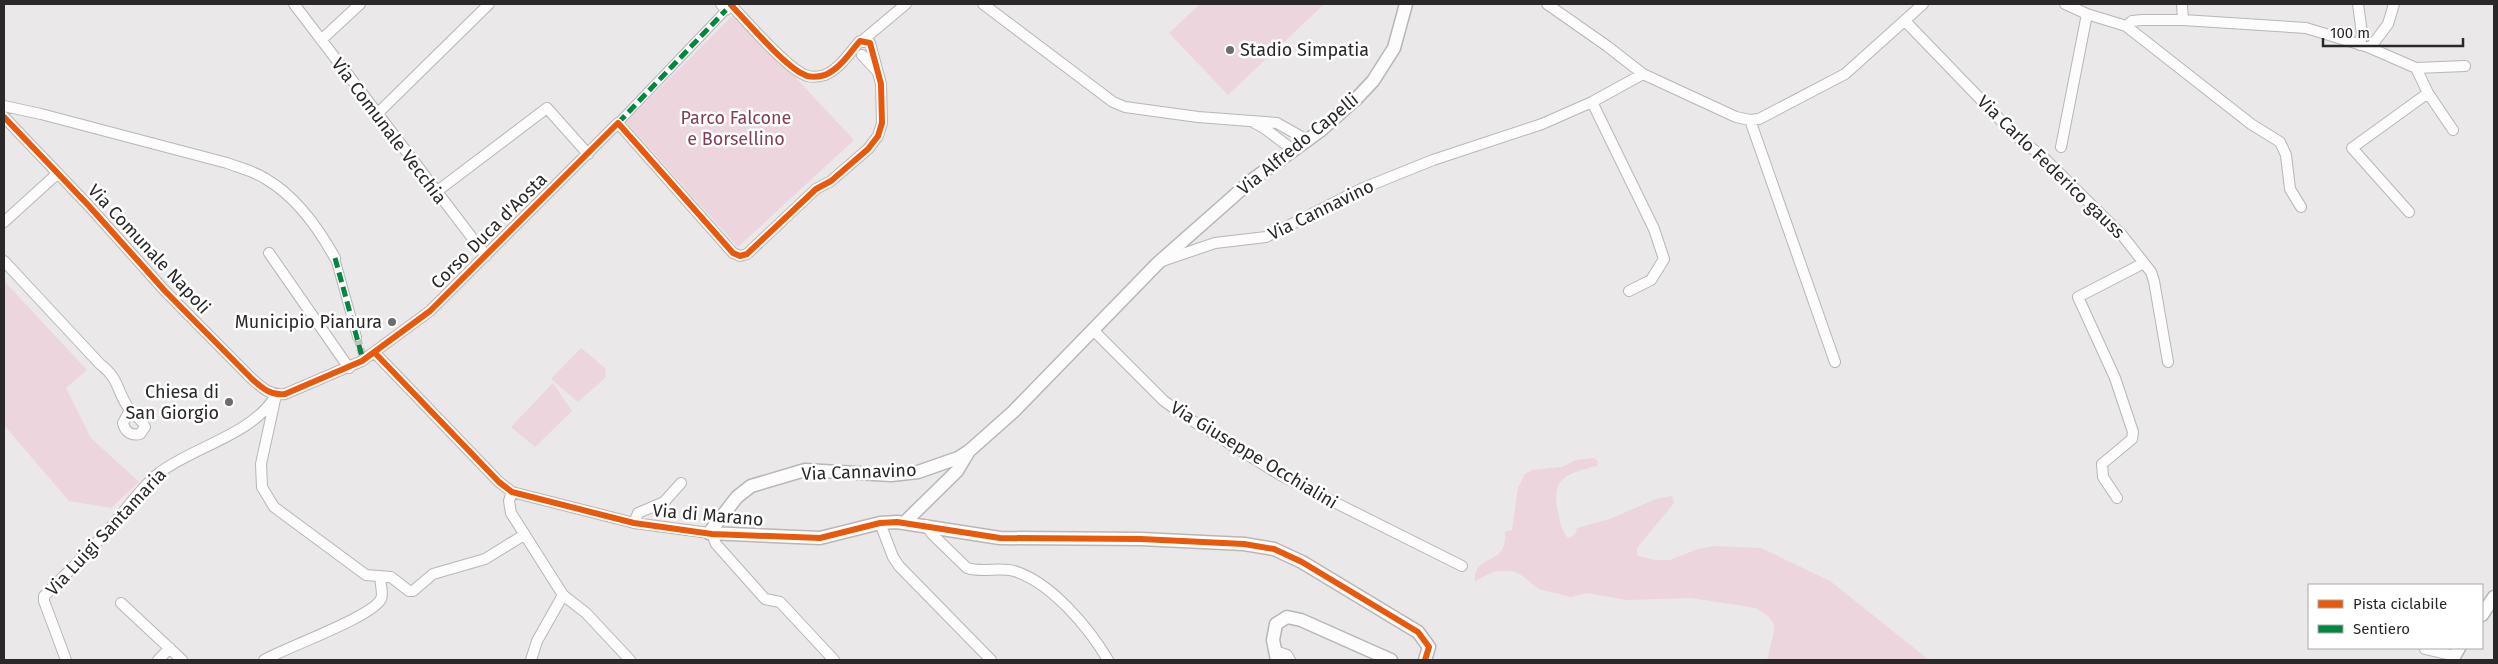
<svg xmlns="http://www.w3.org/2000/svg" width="2498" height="664" font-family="'Fira Sans',sans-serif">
<rect width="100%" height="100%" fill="#eae8e9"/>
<!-- green -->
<path fill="#ecd5dc" d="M1200,4H1324L1228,95L1169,33Z
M735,13L854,140L738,247L626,122Z
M4,281L87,370L66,388L91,438L139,482L111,508L69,501L4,425Z
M581,348L605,368L606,377L578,402L551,379Z
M553,383L572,411L535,447L511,427Z
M1594,458L1598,461L1597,466C1569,473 1550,477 1558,512C1560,521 1561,530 1568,538L1575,535L1577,528L1610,519L1656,499L1672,496L1674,503L1637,548V556L1655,560H1670L1698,549L1714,546L1761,548L1830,581L1929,660H1767L1774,632V624L1769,617L1756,608L1691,598L1626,600L1587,593L1571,597L1539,589L1520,574L1512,571H1495L1475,581C1473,552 1508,568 1505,532L1512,530L1518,488L1525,474L1532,470L1562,467L1576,460Z"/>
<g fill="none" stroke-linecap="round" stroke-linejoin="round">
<!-- pedestrian-tunnel -->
<path stroke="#c4c2c2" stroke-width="8" stroke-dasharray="8 4" stroke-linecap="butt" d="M357,337L362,355"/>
<!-- pedestrian casing -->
<g stroke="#b8b6b8" stroke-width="10">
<path id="pedestrian" d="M618,123L726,10
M335,258L357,337"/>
</g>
<!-- minor casing -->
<g stroke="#b8b6b8" stroke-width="12">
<path id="minor" d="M294,4L486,256
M721,4L726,10L733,4
M983,4L1113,102L1125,107L1198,117L1277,123L1307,140
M1547,4L1607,46L1643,74L1736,117L1750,120L1759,119L1845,74L1923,4
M2065,4L2087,14L2126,26L2251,124L2280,142L2286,155L2290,189L2301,207
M2182,4L2183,20
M2358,4L2362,34L2360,45
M1905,21L2016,136L2043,157L2122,235L2151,272L2154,281L2168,362
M2126,26L2132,21L2142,20H2183L2306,28L2368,47L2416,68L2465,66
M321,40L360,4
M863,40L906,4
M2370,48L2388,24L2394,4
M862,55L877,71
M2416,68L2428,93L2453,130
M1592,102L1654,229L1664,259L1651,280L1629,291
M4,106L41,114L227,163C240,168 254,171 266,179C295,196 319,229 335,258
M377,114L489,4
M4,117L89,206L165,291L252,379C262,388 271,396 285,394L362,361L430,311L618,123L733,253L740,256L747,254L816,189L831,181L868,149L878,136L882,123L881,84L870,43L860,41C850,52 841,68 825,75C818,77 809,78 803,74C785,66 747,22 731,5
M1750,120L1835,362
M1253,122L1264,128L1293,150
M2061,147L2087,14
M436,192L547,108L588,154
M2409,212L2352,148L2428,93
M4,222L58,173
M269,253L349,368
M4,261L100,364C121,380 116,392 130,410C135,416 142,419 145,427L140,434C131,436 125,432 123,423L130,410
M1162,261L1215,243L1266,237L1361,189L1433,160L1542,124L1592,102L1643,74
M1093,330L1164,401L1188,418L1282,476L1462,566
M375,353L499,482L512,492L634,523L709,533
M276,395L261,464L262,487L274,507L366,575L391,577L409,591H413L433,574L485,559L524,535
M512,492L509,501L511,513L563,595L586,613L630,660
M2117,498L2103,477L2102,464L2132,439L2133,432L2115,378L2078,297L2144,263
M634,523L638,513L664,502L681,483
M880,523L893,557L899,566L991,660
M926,525L932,534L967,568C982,573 999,567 1014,571C1051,582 1089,628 1108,660
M712,534L716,544L765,599L780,602L834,660
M121,603L182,660
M2425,649L2455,656
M1275,651L1287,655L1290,660
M66,660L44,601V596C66,574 88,553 108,530C125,512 139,489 159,473C192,448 249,435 273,400
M158,660L170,648
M264,660C287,647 372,617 381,599C384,592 379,583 381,576
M531,660L537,641L563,595"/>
</g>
<!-- tertiary casing -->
<g stroke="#b8b6b8" stroke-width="15">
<path id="tertiary" d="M904,523L957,471L969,451
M709,533L737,497L751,486L805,470L891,475L918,472L958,458L969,451L1013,412L1158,263L1252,180L1320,131L1356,99L1373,81L1394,48L1406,4
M709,533L820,538L880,523L897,522L1000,538L1141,539L1244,544L1274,549L1302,562L1418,632L1429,647L1425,660
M2482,615L2494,597
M1277,660L1273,640L1276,624L1287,617L1301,620L1391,660
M2452,660L2459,648"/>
</g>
<!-- pedestrian -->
<use href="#pedestrian" stroke="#fcfcfc" stroke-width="8"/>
<!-- minor -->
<use href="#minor" stroke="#fcfcfc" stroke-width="10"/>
<!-- tertiary -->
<use href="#tertiary" stroke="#fcfcfc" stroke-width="12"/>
<!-- quiet -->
<path stroke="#00873e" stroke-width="5" stroke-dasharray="10 5" stroke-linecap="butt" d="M618,123L726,10
M335,258L363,360"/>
<!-- cycleway casing -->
<g stroke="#fff" stroke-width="9">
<path id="cycleway" d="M4,117L89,206L165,291L252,379C262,388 271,396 285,394L362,361L430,311L618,123L733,253L740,256L747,254L816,189L831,181L868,149L878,136L882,123L881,84L870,43L860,41C850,52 841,68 825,75C818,77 809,78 803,74C785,66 747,22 731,5L733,4
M375,353L499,482L512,492L634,523L712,534L820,538L880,523L897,522L1000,538L1141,539L1244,544L1274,549L1302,562L1418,632L1429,647L1425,660"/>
</g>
<!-- cycleway -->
<use href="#cycleway" stroke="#e8590c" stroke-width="6"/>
</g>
<!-- markers -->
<g fill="#6d6b6c" stroke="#fff" stroke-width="2">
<circle cx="1230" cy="50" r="5"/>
<circle cx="392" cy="322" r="5"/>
<circle cx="229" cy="402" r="5"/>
</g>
<g text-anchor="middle" stroke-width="5" stroke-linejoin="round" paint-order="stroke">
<!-- poi labels -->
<g font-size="18" fill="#2a2828" stroke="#fff" text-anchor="end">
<text x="1240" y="56" text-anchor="start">Stadio Simpatia</text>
<text x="382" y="328">Municipio Pianura</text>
<text x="219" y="398">Chiesa di<tspan x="219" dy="21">San Giorgio</tspan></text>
</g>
<!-- park labels -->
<g font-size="18" fill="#823e56" stroke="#fff">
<text x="736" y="124">Parco Falcone<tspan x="736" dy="21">e Borsellino</tspan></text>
</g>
<!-- street labels -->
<g font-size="18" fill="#2a2828" stroke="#fff">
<text transform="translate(389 131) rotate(53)" y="6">Via Comunale Vecchia</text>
<text transform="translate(1298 144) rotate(-39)" y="6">Via Alfredo Capelli</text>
<text transform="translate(2051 167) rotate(44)" y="6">Via Carlo Federico gauss</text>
<text transform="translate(1321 210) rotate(-26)" y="6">Via Cannavino</text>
<text transform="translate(489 231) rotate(-45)" y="6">Corso Duca d'Aosta</text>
<text transform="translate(149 249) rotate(47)" y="6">Via Comunale Napoli</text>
<text transform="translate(1254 455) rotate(31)" y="6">Via Giuseppe Occhialini</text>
<text transform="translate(859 472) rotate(-2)" y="6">Via Cannavino</text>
<text transform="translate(708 515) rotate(5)" y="6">Via di Marano</text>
<text transform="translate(106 532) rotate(-47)" y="6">Via Luigi Santamaria</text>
</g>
</g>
<!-- border -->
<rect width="2498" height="664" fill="none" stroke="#2a2828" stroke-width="10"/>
<!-- legend -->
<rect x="2308" y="584" width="175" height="65" fill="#ffffff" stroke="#aaa9a9"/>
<rect x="2318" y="600" width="25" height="8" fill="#e8590c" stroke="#aaa9a9"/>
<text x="2353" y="609" font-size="15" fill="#2a2828">Pista ciclabile</text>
<rect x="2318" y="625" width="25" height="8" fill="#00873e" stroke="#aaa9a9"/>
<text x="2353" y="634" font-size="15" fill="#2a2828">Sentiero</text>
<!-- scale -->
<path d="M2323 38v8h140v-8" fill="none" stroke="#2a2828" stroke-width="2.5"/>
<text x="2330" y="38" font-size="15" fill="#2a2828" stroke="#ffffff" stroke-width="4" paint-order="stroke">100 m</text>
</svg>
